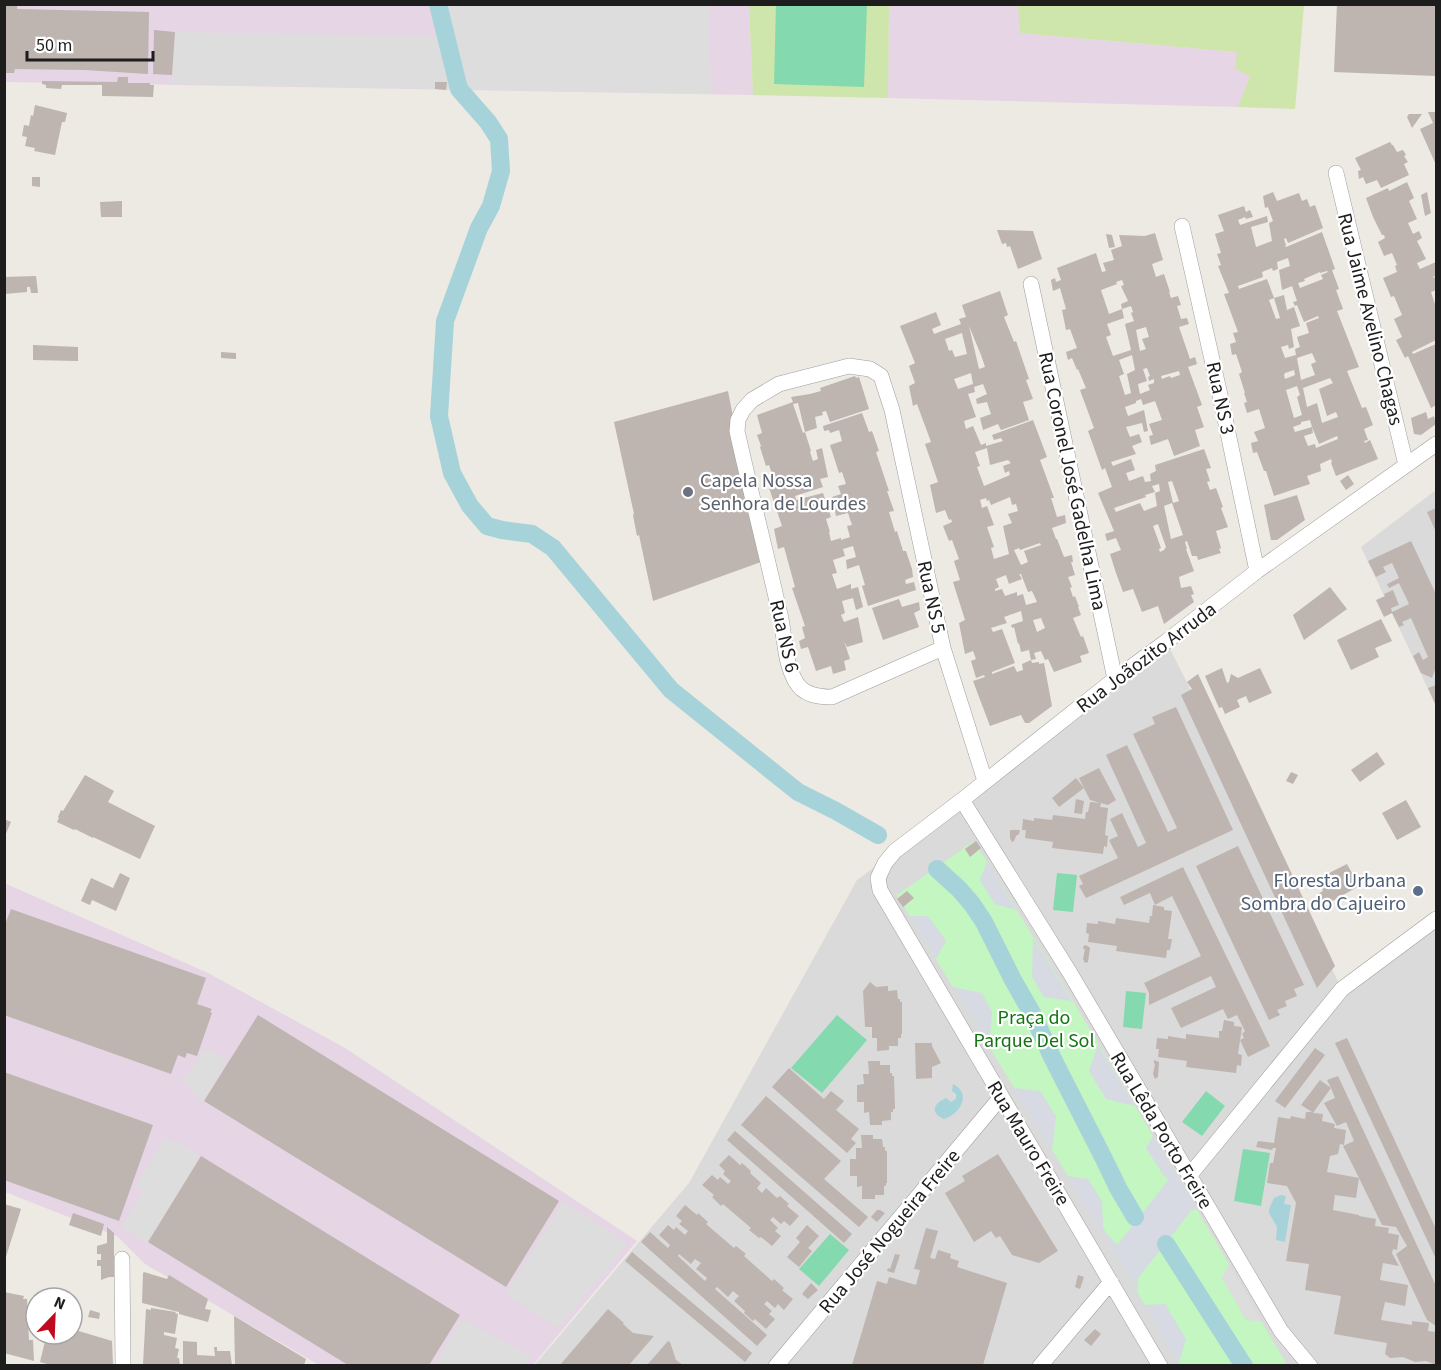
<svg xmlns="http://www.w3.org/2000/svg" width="1441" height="1370" font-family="'Source Sans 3',sans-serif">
<rect width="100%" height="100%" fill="#ede9e3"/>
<!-- residential -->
<path fill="#dbdada" d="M1436,490V706L1361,547Z
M1170,649L1342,989L1436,926V1365L534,1366L689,1183L857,880Z"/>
<!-- industrial -->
<path fill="#e6d5e5" d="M749,4L753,95L5,82V5Z
M889,5H1018L1020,33L1237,52L1250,76L1238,107L888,98Z
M4,883L208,973L345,1048L637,1241L533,1365H319L145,1264L117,1236L5,1192Z"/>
<!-- grass -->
<path fill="#cee5ab" d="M749,5H889L888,98L753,95Z
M1018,5H1304L1295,109L1238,107L1250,76L1235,69L1237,52L1020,33Z"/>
<!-- park -->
<path fill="#c3f6c1" d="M974,841L1076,1006L1229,1264L1222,1278L1246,1320L1261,1321L1287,1365H1180L1114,1252L897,895Z"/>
<!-- pitch -->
<path fill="#85d9af" d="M776,5H867L864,87L774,84Z
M1057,873L1077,875L1073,912L1053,910Z
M1126,991L1146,993L1142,1029L1123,1027Z
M837,1015L867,1040L822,1093L791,1068Z
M1206,1091L1225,1106L1202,1136L1182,1122Z
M1243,1149L1270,1153L1261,1206L1234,1201Z
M830,1234L849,1250L819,1286L799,1269Z"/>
<!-- parking -->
<path fill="#ddd" d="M438,5H709L711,94L172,84L175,32L445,36Z
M204,1049L227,1059L203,1104L182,1079L188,1075Z
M165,1137L173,1143L175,1140L200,1156L147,1244L121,1227L143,1191L136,1187Z
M563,1201L628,1244L558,1328L506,1294Z
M1229,1264L1261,1321L1247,1320L1222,1278Z
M462,1319L531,1356L523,1365H434Z"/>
<!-- plaza -->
<path fill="#d7d9e3" d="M987,862L1016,910L995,904L980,880Z
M910,916H928L946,941L936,959Z
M1033,938L1072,1001L1044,997L1032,977Z
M953,987L982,993L992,1012L989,1046Z
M1098,1045L1135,1106L1106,1099L1089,1071Z
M1014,1088L1040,1091L1056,1116L1052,1150Z
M1153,1136L1197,1209L1191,1211L1138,1278V1292L1067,1176L1088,1179L1102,1201L1103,1227L1106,1233L1115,1243H1119L1169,1179L1164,1176L1146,1148Z
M1165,1304L1186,1339L1179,1363L1144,1305Z"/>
<!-- water -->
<path fill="#a5d3d9" d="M953,1084C973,1094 959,1115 944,1119C929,1113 934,1103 946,1098L951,1102L956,1099V1094L952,1091Z
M1281,1195L1286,1196L1284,1204L1291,1205L1285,1242L1276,1240L1277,1227L1269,1213V1209L1274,1198Z"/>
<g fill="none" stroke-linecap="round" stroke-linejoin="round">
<!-- canal -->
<path stroke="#a5d3d9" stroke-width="18" d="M438,4L459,89L488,122L499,139L501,171L491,206L479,228L445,321L439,416L452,473L470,506L487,526L502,530L532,534L553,548L671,690L798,792L836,811L878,835
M937,869L959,889L972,904L984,922L1013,980L1033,1015L1053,1059L1104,1159L1118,1188L1135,1217
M1166,1244L1244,1366"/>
</g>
<!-- building -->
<path fill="#beb4b0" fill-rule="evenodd" d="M1337,4H1436V76L1334,72Z
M4,6H17V9L149,12L148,74L85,70L15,69L14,73H4Z
M154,30L175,32L172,75L153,74Z
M118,77H128V83H150V85H154L153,97L102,96V85H62L61,89L46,88V85L42,84V81L117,82Z
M435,82H447L446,90L435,89Z
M35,105L67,113L65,122H62L55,155L34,151L35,148L25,146L27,137L22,136L24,125L29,126L31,115L33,116Z
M1428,112H1436V165L1420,129L1433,123Z
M1409,114H1422L1412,128L1407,117Z
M1390,142L1392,145H1393L1397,152L1403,150L1406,155L1404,156L1408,162L1404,164L1409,175L1381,188L1377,180L1366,184L1363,177L1359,179L1358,171L1361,170L1355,158Z
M32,177H40V187L32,186Z
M1407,182L1414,198L1409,201L1417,219L1408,223L1413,234L1419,231L1422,238L1417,241L1426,259L1417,263L1420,269L1436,262V275L1433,277V278L1436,276V290L1431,292L1436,307V340L1412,352L1413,354L1436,344V405L1431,408L1408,356L1405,358L1396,340L1402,337L1394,319L1402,315L1394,296L1391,297L1383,278L1397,272L1395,266L1397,265L1392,253L1384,256L1378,242L1385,238L1384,235H1382L1373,217L1366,198L1388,188L1389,191Z
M1273,192L1277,201L1299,193L1302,201L1307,199L1310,207L1315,205L1323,228L1288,243L1286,238L1284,239L1286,245L1285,246L1286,247L1322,232L1335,269L1332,270L1339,289L1336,290L1343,309L1337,311L1359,367L1347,371L1362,408L1366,407L1373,425L1364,429L1368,440L1364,441L1365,443L1370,440L1378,459L1336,476L1331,463L1332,462L1331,459L1320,464L1321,471L1307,476L1310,484L1274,496L1266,471H1264L1257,452L1253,453L1251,443L1258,441L1254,432L1265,428L1259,409L1247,413L1244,403L1247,402L1244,393H1245L1239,374L1242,372L1236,354L1232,355L1230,344L1236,342L1233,333L1238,332L1224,294L1229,293L1218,266L1221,265L1217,254L1221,253L1215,234L1224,231L1218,215L1244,206L1246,212L1250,210L1253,217L1246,219L1245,217L1238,220L1240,225L1267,216L1268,222L1251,227L1256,247L1272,241L1269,223L1273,221L1268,207L1265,208L1263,196ZM1288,258L1290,266L1279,270L1282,290L1292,286L1297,301L1293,302L1295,306L1297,305L1304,322L1318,316L1319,318L1306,323L1309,333L1297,337L1300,347L1295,349L1296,355L1285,358L1281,347L1288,345L1289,349L1294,347L1291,329L1300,326L1294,307L1287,310L1284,295L1274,298L1280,318L1276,319L1269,300L1274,298L1267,279L1239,289L1238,286L1263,277L1262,272L1272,268L1273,271L1278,269L1277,262ZM1327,271L1328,272L1321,275L1323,279L1300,288L1298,283L1305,281L1304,279L1320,272V273ZM1312,353L1316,362L1311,364L1315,375L1301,380L1297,358ZM1294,370L1295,375L1285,379L1284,375L1285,373ZM1330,378L1333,383L1319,389L1327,416L1336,412L1338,417L1322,423L1317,403L1307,407L1303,388ZM1297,386L1300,395L1297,397L1302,415L1294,418L1286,390ZM1310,420L1312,427L1295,432L1293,427L1301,424V422ZM1312,427L1319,444L1337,436L1338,439L1316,448L1315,444L1308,446L1304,436L1313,433Z
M1427,192L1431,213L1425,216L1421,195Z
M122,201V217H101L100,202Z
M997,230L1033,231L1042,259L1018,269L1010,246L1007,247L1006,243L1002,244Z
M1155,233L1163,260L1152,264L1156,277L1164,274L1170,292H1169L1171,298L1178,296L1181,305L1177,306L1181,319L1187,318L1189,324L1179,327L1190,359L1195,357L1197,364L1188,367L1202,405L1197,407L1204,427L1195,430L1200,446L1174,456L1168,439L1151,445L1149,436L1153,435L1149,424L1162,420L1155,401L1143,405L1141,399L1136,401V403L1125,407L1128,416L1144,410L1148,431L1144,432L1142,423L1126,427L1130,437L1139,434L1142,442L1132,446L1136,454L1111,462L1113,466L1131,459L1135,470L1126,473L1129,481L1143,476L1145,482L1151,481L1150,474L1156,471L1155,465L1204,449L1211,468L1206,469L1210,481L1207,482L1210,490L1216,488L1223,507L1221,508L1228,527L1216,531L1221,548L1219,549L1221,553L1198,560L1197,556H1192L1187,541L1185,542L1187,549H1186L1194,571L1179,577L1181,588L1191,586L1194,594L1191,595L1194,602L1164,624L1158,606L1142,612L1133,589L1123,592L1116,573L1110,554L1121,550L1116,538L1107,541L1105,534L1114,531L1098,493L1112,487L1105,468L1102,470L1088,431L1094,428L1080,390L1086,388L1078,369L1077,370L1072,358L1068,360L1066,352L1077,348L1070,329L1066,330L1062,310L1066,309L1060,288L1053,291L1051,280L1055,278L1056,282L1061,280L1057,268L1096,253L1102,272L1106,271L1103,263L1114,260L1111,250L1122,246L1119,235L1145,236ZM1122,280L1124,285L1121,286L1128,301L1121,304L1122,309L1131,306L1133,312L1131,313L1134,321L1125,324L1131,350L1113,356L1106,337L1111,335L1107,324L1124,318L1122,309L1109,314L1101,290L1117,284L1116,282ZM1146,327L1149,337L1142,339L1146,349L1140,351L1136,330ZM1132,355L1135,370L1127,374L1131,393L1125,395L1119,376L1124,374L1119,360ZM1147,368L1150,376L1148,377L1149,381L1154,379V383L1148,385L1150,390L1140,394L1138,384L1147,381L1143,369ZM1179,371L1180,375L1171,378L1170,376L1162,379L1161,376ZM1172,481L1179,501L1173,503L1168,482ZM1159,484L1160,491L1155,493L1157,506L1144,511L1140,503L1116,512L1114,508L1146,497L1145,495L1155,492L1152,486ZM1172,503L1183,535L1171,539L1164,506ZM1158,524L1166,547L1164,550L1160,552L1159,549L1161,548L1153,526Z
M1106,234L1112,235L1115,247L1109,248Z
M36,276L38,293H31L30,287H27V292L4,294V277Z
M1000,291L1008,315L1004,317L1014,342L1016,341L1029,379L1026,380L1033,399L1023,402L1029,420L1001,430L998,424L983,430L980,418L991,414L987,402L977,404L976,399L987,394L983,384L974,387L975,392L968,394L976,417L964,421L966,429L973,426L981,445L986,443V446L1003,441L1001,438L994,440L992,435L1033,420L1047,457L1040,460L1054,498H1051L1057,517L1065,515L1066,523L1052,528L1056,539H1057L1064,557L1072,555L1073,562H1071L1075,575L1068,577L1072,587L1070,588L1073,597L1075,596L1079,607H1078L1081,615L1073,618L1081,637L1083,636L1089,653L1080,656L1082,662L1054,672L1048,659L1045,660L1041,651L1034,653L1036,659L1031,660L1029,650L1021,652L1019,643L1018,644L1014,627L1012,628L1011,625L1023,621L1021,611L1004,617L1007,623L991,628L993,632L1002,629L1015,663L992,672V674L1014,666L1017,672L1023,670L1022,664L1031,660L1032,663L1039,662V664L1044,663L1052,706L1029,723H1025L1021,715L990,726L973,681L985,677L984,675L976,678L971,661L976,659L973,651L965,654L959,623L965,620L953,582L960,580L954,561L959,559L952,540L949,541L943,526L952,522L951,519L949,520L945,510L936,513L930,485L938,482L925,444L931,442L917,404L913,406L909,386L915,383L909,366L915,363L900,326L936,312L941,325L932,329L934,334L961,324L959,319L966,317L962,305ZM969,326L981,355L985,367L979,369ZM962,333L967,354L955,357L952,350L949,351L945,339ZM971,373L973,384L958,389L954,379ZM987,448L990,465L1008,460L1011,463L1003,466L1005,473L1009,471L1010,475L984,486L977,467L980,466L975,452ZM1010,497L1012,505L1016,504L1018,511L1008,514L1012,523L1003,526L1009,554L994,559L991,548L994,547L987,527L994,525L987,506L982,508L980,500L986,498L987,501L989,500L991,505ZM1040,543L1041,545L1024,551L1028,562L1021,565L1014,550L1019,548L1020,550ZM1019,574H1021L1028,592L1032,591L1037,602L1026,605L1023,594L1017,596V592L1005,596L1002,589L995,591V589L999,587L996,579L1006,575L1009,584L1022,579ZM1041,618L1045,628L1037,632L1033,620Z
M33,345L78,347V361L33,360Z
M221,352L236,353V359L221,358Z
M855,376L856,378L859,377L869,409L830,422L826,411L822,412L823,415L815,417L817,428L805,432L811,451L810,452L813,461L818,459L816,450L822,448L828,477L820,479L823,487L795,496L796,500L823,493L831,517L826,519L830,532H829L831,541L841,538V540L850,537L847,526L852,525L848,513L836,516L832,497L841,494L838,486L846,484L842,472L839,473L830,445L842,441L839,430L830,433L829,430L824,431L823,426L862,413L869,432L872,431L879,451L876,452L889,491H887L894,511L889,512L895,532L897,531L903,551H906L912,569L913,577L905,580L906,584L914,582L916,590L868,606L862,586L865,585L859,565L847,569L846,560L856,557L853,546L843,549L845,556L833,560L837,573L832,574L837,589L851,584V589L858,587L863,607L856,610L853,598L842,601L845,613L841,615L844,622L858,617L863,642L847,647L844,641L850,659L844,661L846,670L833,674L831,666L816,671L808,647L801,649L799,641L805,638L802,627L805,626L792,588L795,587L784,547L778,549L774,529L782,526L766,479L773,477L769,465L766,466L760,447L761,446L757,435L762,433L757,415L793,402L791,397L810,394L821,391L820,388ZM798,403L805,432L803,433L793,404Z
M728,391L761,562L653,601L639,535L637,536L633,515L634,514L614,422Z
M1426,412L1428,419L1434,416L1436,424L1421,435L1414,434L1411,418Z
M1348,475L1354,484L1346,490L1340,481Z
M1297,495L1305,520L1277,540H1271L1264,505Z
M1436,508V532L1427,512Z
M1411,541L1436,594V667L1432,678L1421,673L1413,656L1419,652L1423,660L1428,657L1411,618L1402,622L1404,625L1399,627L1392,613L1384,617L1376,600L1385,596L1384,594L1393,590L1399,605L1391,608L1392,612L1409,604L1399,583L1389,588L1387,584L1399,578L1392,563L1383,567L1386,572L1376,577L1368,561Z
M1330,587L1347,609L1304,640L1293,615Z
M899,599L902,607L919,602L920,610L914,613L919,627L883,640L872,608Z
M1381,619L1392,641L1375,648L1379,657L1351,670L1337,640Z
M1222,668L1227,683L1229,682L1231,674L1238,678L1260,668L1272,693L1249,703L1246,696L1237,700L1240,707L1225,714L1222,707L1219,708L1205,676Z
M1198,674L1335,966L1317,988L1181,695L1192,689L1187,682Z
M1436,685V706L1428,688Z
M1176,707L1233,830L1086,898L1079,886L1083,884L1079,876L1118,858L1109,840L1118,836L1110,819L1122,813L1138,847L1146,843L1106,755L1127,745L1168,832L1177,828L1133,734L1155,724L1152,717Z
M1377,752L1385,764L1360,782L1351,770Z
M1099,768L1116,800L1108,805L1101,803L1100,807L1108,808L1105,835L1108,836L1107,847L1104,846L1103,854L1052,848L1053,842L1025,838L1026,830H1022L1023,819L1034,821V818L1052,820L1053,815L1085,819L1086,812H1088L1090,802L1100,803L1090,800L1079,778Z
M1291,772L1298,775L1293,784L1286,781Z
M85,775L114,791L108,802L155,826L140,859L93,837V838L75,829L74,830L57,822L59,818L58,817L61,810L63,811Z
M1076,778L1084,788L1059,807L1052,798Z
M1076,799L1084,801L1082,814L1074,813Z
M1406,800L1421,827L1397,840L1382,813Z
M4,819L11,822L5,836H4Z
M1010,830H1020L1019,834L1016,836L1014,841L1012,842L1010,838Z
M976,841L981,848L970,857L965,849Z
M1238,846L1304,985L1294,989L1297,996L1285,1001L1287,1006L1277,1010L1280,1015L1269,1020L1196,866Z
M1347,864L1359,886L1329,903L1328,901L1323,904L1318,894L1323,891L1317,879Z
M1183,867L1270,1046L1248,1057L1240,1040L1244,1038L1242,1034L1245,1031L1237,1015L1228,1019L1223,1009L1181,1028L1171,1008L1216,987L1211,976L1149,1005V993L1144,983L1201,956L1172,896L1155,905L1150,893L1124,905L1120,897Z
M120,873L130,878L116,911L92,900L90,905L81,901L91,878L113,888Z
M907,891L914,898L903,907L897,899Z
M1153,905L1164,907V910L1172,911L1168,939H1172L1170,950H1167L1166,958L1116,951L1117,946L1088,942L1089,934L1086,933L1087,923L1098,924V921L1115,924L1116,918L1149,923L1150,916H1152Z
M11,909L206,978L197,1004L212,1009L210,1012L212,1013L197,1056L187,1053L185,1058L178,1055L171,1074L4,1015V927Z
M1084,945L1088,946L1090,948L1088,962L1085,963L1083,959L1085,949H1083Z
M870,982L876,987L888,986V991L897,990L898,999H900V1002H902V1034H901V1038H898V1046H889V1050L877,1051V1038H872V1027H865L863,991Z
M258,1015L559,1201L506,1287L204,1101Z
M1224,1020L1234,1022V1026L1242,1027L1238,1054L1242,1055L1241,1066L1237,1065L1236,1073L1186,1067L1187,1061L1158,1057L1159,1049H1156L1157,1038L1168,1039V1036L1186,1039V1034L1219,1038V1031H1222Z
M1347,1038L1436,1229V1259L1335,1043Z
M915,1043H932V1046L941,1063L932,1067V1078L916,1079Z
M1315,1048L1325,1055L1285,1108L1275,1101Z
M1154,1060L1159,1062L1158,1077L1155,1079L1153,1074L1155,1064L1154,1063Z
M868,1061H880V1065H890V1073H892V1076H894L895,1109H893V1112H891V1120L882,1121V1125H870L869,1112L864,1113V1102H857V1085L864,1084L863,1074H869Z
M789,1068L824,1099L831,1091L844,1101L836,1110L859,1129L851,1139L856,1143L847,1153L772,1087Z
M4,1072L153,1125L119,1221L4,1180Z
M1338,1076L1436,1286V1326L1427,1320L1396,1254L1407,1246L1396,1227L1382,1225L1359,1178L1356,1198L1335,1195L1333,1210L1359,1215V1216L1376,1219L1375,1226L1389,1228L1388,1233L1399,1235L1397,1250L1393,1249L1392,1253L1399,1266L1383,1263L1380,1280L1408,1285L1405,1306L1385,1302L1381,1320L1412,1325V1321L1429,1323L1428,1331L1436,1332V1365L1426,1361L1415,1362L1403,1357L1390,1358L1385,1354L1387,1343L1334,1334L1341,1296L1305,1290L1309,1264L1286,1261L1296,1203L1287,1186L1267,1183L1270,1163H1273L1276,1148H1273L1272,1150L1256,1147L1258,1141L1274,1143L1278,1117L1290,1119L1291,1116L1305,1119L1306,1112H1312L1301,1105L1320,1080L1331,1088L1313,1113L1323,1114L1322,1121L1335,1124L1334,1128L1346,1130L1344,1145L1340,1144L1338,1154L1330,1156L1327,1172L1359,1178L1343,1146L1354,1141L1346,1122L1337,1126L1324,1103L1335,1098L1331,1088L1327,1080Z
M766,1096L841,1161L824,1179L868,1217L859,1227L741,1125Z
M735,1131L852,1234L844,1243L727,1140Z
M861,1135H873V1139H882L883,1147H885V1151H887V1183H886V1186H884V1195H875V1199H862V1186L857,1187V1176H850V1159H856V1148H862Z
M998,1154L1058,1251L1039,1263L1012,1255L1000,1236L996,1238L991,1231L974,1242L945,1193L965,1181L962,1176Z
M729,1155L740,1165L742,1163L751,1171L750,1173L761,1183L757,1188L762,1193L766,1188L777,1198L780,1196L789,1204L787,1206L799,1216L790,1226L784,1221L781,1224L773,1217L770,1220L778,1228L775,1231L781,1236L772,1246L761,1237L759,1238L749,1230L751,1228L723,1204L721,1206L712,1197L714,1195L702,1185L712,1175L718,1180L720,1177L728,1184L731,1181L723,1174L725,1171L719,1165Z
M201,1156L460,1315L429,1365H348L148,1242Z
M4,1204L21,1209L5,1260H4Z
M685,1205L697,1215L698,1213L708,1222L706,1224L734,1248L736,1246L746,1254L744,1256L772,1281L774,1279L784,1288L782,1290L793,1299L784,1310L778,1304L775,1308L767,1301L764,1304L772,1311L769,1314L775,1319L766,1329L755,1319L753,1321L744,1313L745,1311L734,1301L739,1296L733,1291L728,1297L717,1287L715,1289L767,1335L757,1346L641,1242L650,1232L668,1248L670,1245L659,1235L668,1225L674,1230L676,1227L685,1235L688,1231L679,1224L682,1221L676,1216ZM679,1254L691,1264L695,1259L701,1263L696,1269L707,1278L705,1281L678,1256Z
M877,1210H880L885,1213L877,1222L871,1217Z
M73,1213L104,1224L101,1236L69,1225Z
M807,1225L819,1236L808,1248L812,1251L799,1267L787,1257L800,1242L796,1238Z
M107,1227L114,1233V1277H109L101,1280V1266H97V1260H101V1254H97V1246L107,1243Z
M926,1228L938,1231L930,1258L935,1259L938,1250L951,1254L950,1258L959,1261L957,1267L1007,1283L983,1365H852L877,1281L887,1284L889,1277L916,1285L920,1270L914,1269Z
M632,1252L752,1353L745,1362L625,1261Z
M895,1254L900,1255L894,1273L887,1271L888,1268L890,1269Z
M144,1272L167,1279L169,1275L208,1299L205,1309L211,1310L208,1322L179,1314V1312L142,1303L143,1273Z
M1078,1275L1084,1277L1080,1289L1075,1287Z
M811,1283L818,1290L808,1299L802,1294Z
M4,1292L24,1296L23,1299H27L29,1340H33L34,1361L4,1353Z
M151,1308L176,1312L175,1313L178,1314L175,1334L164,1332V1335L177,1338L175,1348L179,1349L177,1358H179L180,1365H143L146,1309L151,1310Z
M608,1309L624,1323L623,1324L633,1333L654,1336L629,1365H560Z
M90,1310L100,1313L99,1319L88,1317Z
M234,1316L306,1359L304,1365H235Z
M72,1329L112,1341L113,1365H51L40,1362L46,1337L37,1334H72Z
M1095,1329L1101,1334L1091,1346L1084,1340Z
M183,1341L197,1342V1355L215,1356L214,1347H217V1351H230L232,1365H183Z
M668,1341L670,1342L676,1360L683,1365H647Z"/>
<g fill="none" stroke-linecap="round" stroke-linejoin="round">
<!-- minor casing -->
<g stroke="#9e9e9e" stroke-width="16">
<path id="minor" d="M1336,173L1406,465
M1182,226L1220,395L1257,571
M1031,284L1115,679
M943,648L832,697C818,697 803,695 796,682C785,664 785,640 781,619C767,556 751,494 737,431L738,420L743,410L752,400L779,384L849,366L870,369L881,376L892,410L943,648L985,781
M962,800L1070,973L1281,1331L1310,1366
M1189,1176L1342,989L1436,919
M122,1259L123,1366
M776,1366L1001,1097
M1040,1366L1111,1282
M1160,1366L880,890L878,878L885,863L895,851L962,800L1115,679L1167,641L1257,571L1436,444"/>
</g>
<!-- minor -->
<use href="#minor" stroke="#fff" stroke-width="15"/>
</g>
<!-- markers -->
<circle fill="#6b7280" stroke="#fff" stroke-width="2" cx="688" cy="492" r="6"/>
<circle fill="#5c6f8a" stroke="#fff" stroke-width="2" cx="1418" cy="891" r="6"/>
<g text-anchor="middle" stroke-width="4.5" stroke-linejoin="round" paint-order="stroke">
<!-- street labels -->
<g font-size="20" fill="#1d1d1d" stroke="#fff">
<text transform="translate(1371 319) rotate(76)" y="7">Rua Jaime Avelino Chagas</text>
<text transform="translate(1221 398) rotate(78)" y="7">Rua NS 3</text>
<text transform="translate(1073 481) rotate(78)" y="7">Rua Coronel José Gadelha Lima</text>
<text transform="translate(932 597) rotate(78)" y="7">Rua NS 5</text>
<text transform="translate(785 636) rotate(77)" y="7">Rua NS 6</text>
<text transform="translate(1146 657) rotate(-37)" y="7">Rua Joãozito Arruda</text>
<text transform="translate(1162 1130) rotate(59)" y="7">Rua Lêda Porto Freire</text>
<text transform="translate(1029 1143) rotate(59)" y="7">Rua Mauro Freire</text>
<text transform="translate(889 1231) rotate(-50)" y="7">Rua José Nogueira Freire</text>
</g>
<!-- worship labels -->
<g font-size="20" fill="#5b616d" stroke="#fff" text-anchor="start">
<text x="700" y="487">Capela Nossa<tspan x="700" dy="23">Senhora de Lourdes</tspan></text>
</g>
<!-- service labels -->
<g font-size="20" fill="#4e5e75" stroke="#fff" text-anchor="end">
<text x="1406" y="887">Floresta Urbana<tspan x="1406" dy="23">Sombra do Cajueiro</tspan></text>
</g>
<!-- park labels -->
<g font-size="20" fill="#147411" stroke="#fff">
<text x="1034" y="1024">Praça do<tspan x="1034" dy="23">Parque Del Sol</tspan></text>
</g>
</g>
<!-- border -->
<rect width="1441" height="1370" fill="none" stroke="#1d1d1d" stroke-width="12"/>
<!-- north arrow -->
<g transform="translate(54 1316) rotate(23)"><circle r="28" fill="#ffffff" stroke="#a5a5a5" stroke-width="1.5"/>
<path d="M0-4.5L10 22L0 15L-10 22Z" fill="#be0b1f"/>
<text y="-9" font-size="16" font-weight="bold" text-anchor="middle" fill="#1d1d1d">N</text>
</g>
<!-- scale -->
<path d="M27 51v9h126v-9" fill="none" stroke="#1d1d1d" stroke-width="3"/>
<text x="36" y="51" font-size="18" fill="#1d1d1d" stroke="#ffffff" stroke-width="4.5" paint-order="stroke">50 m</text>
</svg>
